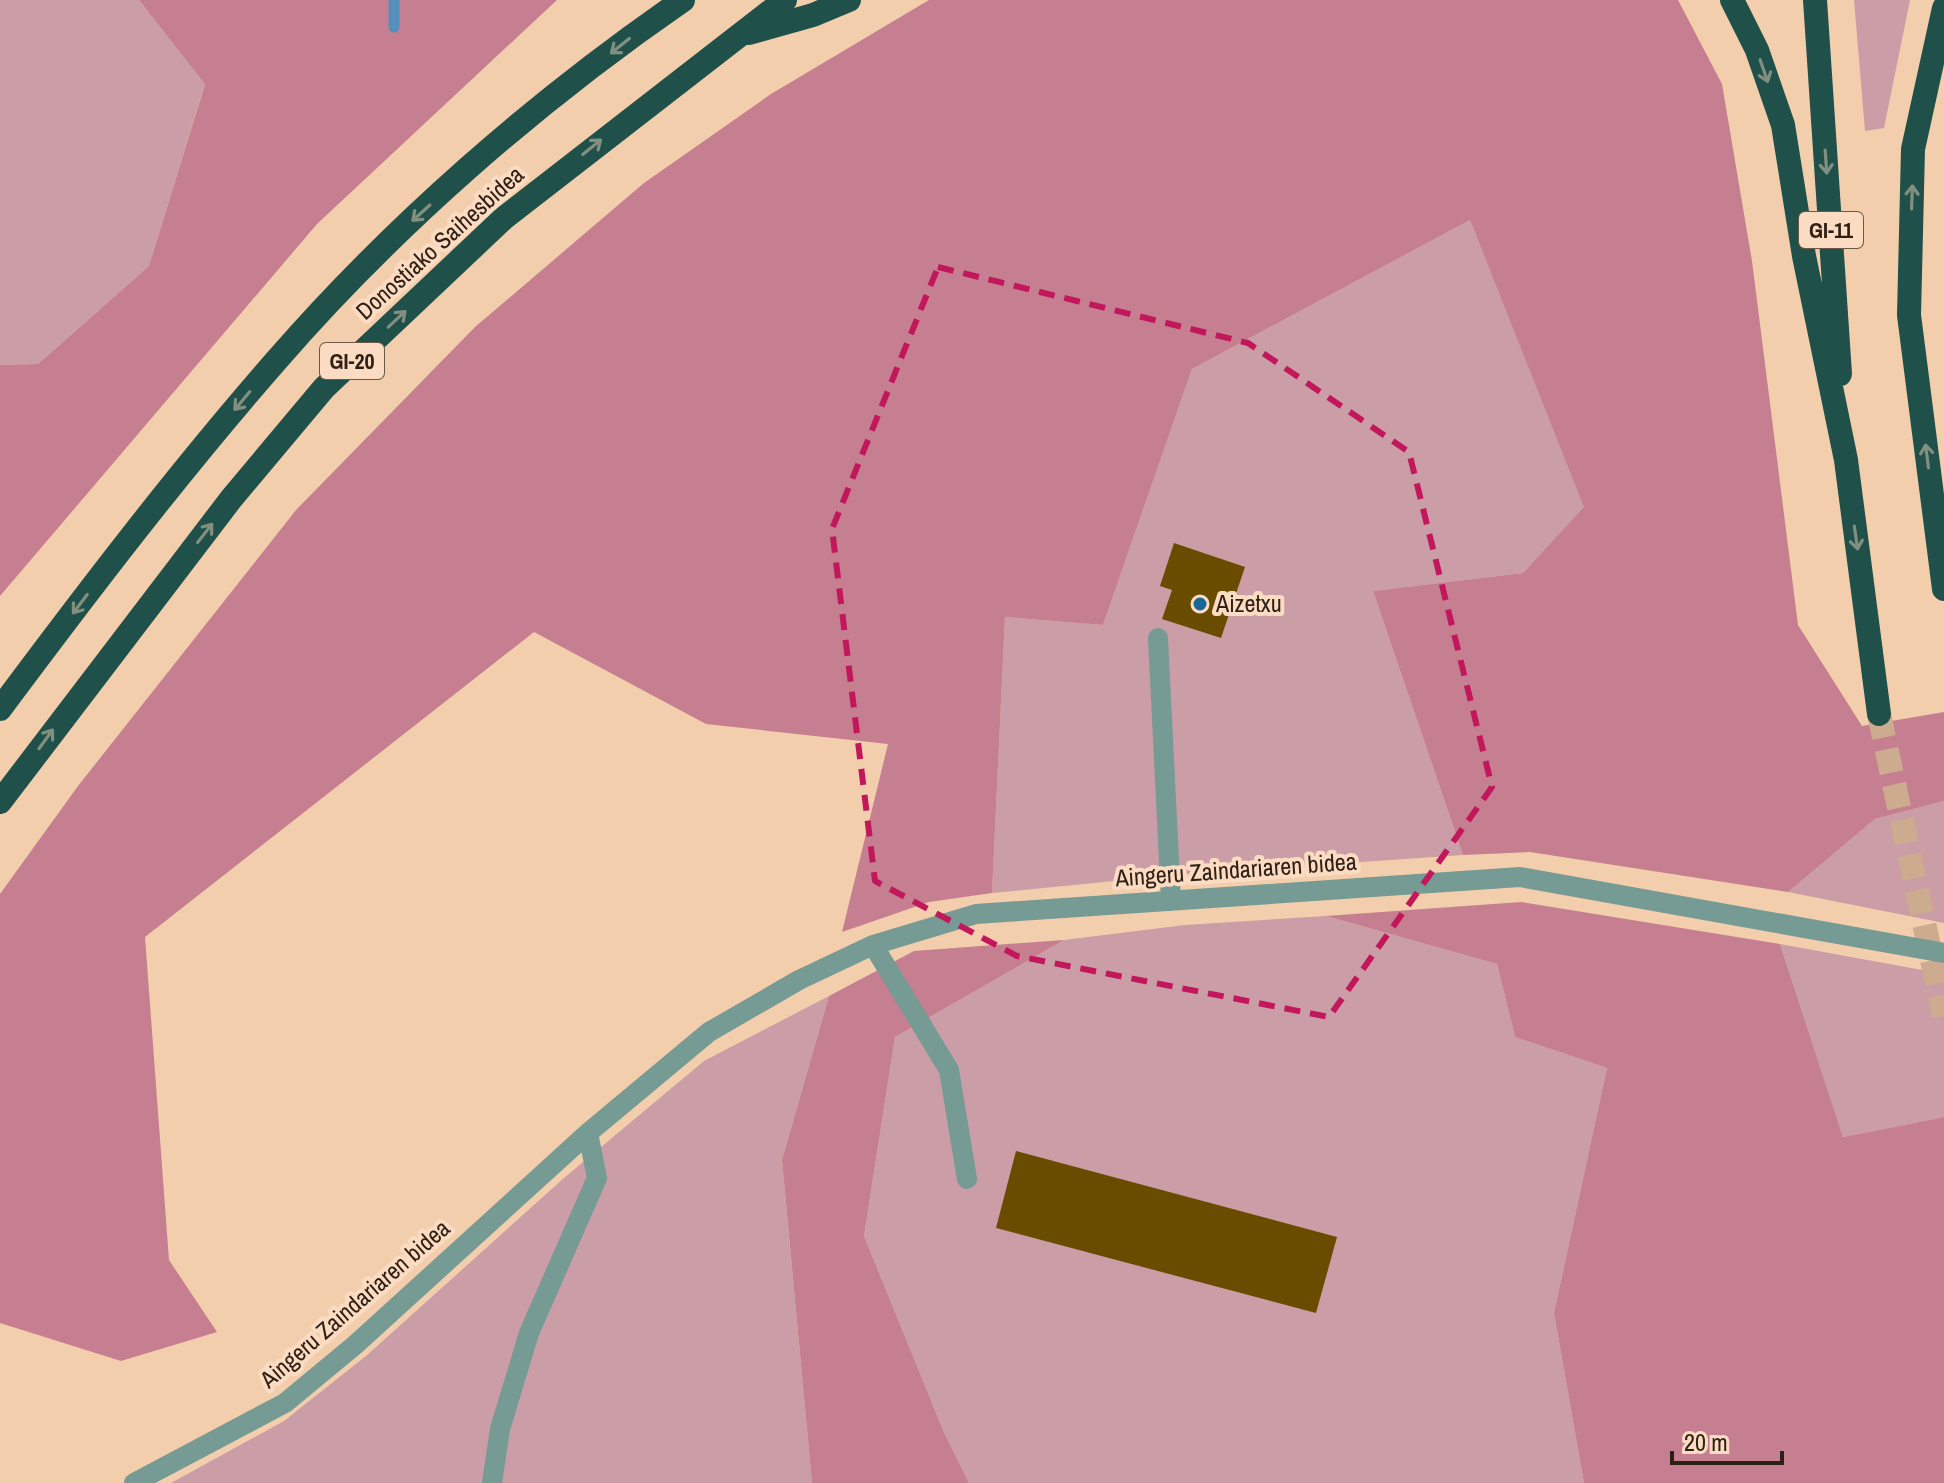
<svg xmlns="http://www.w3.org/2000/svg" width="1944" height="1483" font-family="'Archivo Narrow',sans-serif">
<rect width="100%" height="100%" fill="#f3cead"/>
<!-- green -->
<path fill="#ca9da7" d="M0,0H139L205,83L149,266L38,364L0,365Z
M1854,0H1910L1884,128L1865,131Z
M1470,220L1585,507L1523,573L1373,591L1463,855L1174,875L992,893L1005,617L1103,625L1192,369Z
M1944,801V923L1788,892L1875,819Z
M1326,916L1497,964L1515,1037L1607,1068L1554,1313L1584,1483H969L943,1430L864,1236L895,1037L1064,940L1185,925Z
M1780,944L1944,974V1117L1843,1137Z
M829,996L782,1160L812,1483H171L284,1421L366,1356L564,1178L704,1061Z"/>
<!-- forest -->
<path fill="#c57f91" d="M139,0H557L317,224L0,596V365L38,364L149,266L205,84Z
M929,0H1678L1722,84L1752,261L1798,625L1862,726L1944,712V801L1875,819L1788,892L1530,852L1463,855L1373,591L1523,573L1584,507L1470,220L1192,369L1103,625L1005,617L992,893L929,902L842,932L888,744L706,724L534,632L145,937L169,1260L217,1332L121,1361L0,1323V894L78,786L296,510L475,327L644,183L771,94Z
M1521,902L1780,944L1843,1137L1944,1117V1483H1584L1554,1313L1607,1068L1515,1037L1497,964L1326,916Z
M1064,940L895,1037L864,1236L943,1430L969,1483H812L782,1160L829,996L914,951Z"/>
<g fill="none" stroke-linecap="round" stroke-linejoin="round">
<!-- stream -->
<path stroke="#568fbb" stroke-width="11" d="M394,0V27"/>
</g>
<!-- building -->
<path fill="#694c00" d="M1174,543L1245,567L1221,638L1162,619L1172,590L1160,586Z
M1016,1151L1337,1237L1316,1313L996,1228Z"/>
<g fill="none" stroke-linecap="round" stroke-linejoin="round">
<!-- highway-tunnel -->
<path stroke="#ccab8e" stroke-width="24" stroke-dasharray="24 12" stroke-linecap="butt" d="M1879,714L1944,1016"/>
<!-- minor -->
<path stroke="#769a94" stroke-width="20" d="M1158,638L1171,901
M873,945L949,1070L967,1179
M134,1483L285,1403L355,1345L588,1133L709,1032L799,980L873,945L976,914L1520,877L1944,953
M492,1483L500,1429L529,1333L597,1178L588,1133"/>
<!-- highway -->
<path stroke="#1f5049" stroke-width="24" d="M1732,0L1757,50L1783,125L1804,256L1846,460L1879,714
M1815,0L1840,374
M1944,8L1913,149L1909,315L1944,589
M749,33L813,15L849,0
M0,709C88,591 178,473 275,362C393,226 535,102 683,0
M0,802L231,499L324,388L504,218L785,0"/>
</g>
<!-- one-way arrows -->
<defs><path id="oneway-shaft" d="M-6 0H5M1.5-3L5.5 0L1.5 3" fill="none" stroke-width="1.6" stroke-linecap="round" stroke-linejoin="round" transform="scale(2)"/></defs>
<g stroke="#828f7f">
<use href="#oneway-shaft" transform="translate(620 46) rotate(141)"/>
<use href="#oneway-shaft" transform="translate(1764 71) rotate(71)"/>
<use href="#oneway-shaft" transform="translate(592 147) rotate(-39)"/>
<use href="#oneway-shaft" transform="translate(1826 162) rotate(86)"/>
<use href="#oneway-shaft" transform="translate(1912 197) rotate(-88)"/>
<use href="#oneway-shaft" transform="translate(421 213) rotate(138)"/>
<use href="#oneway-shaft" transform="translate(397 319) rotate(-43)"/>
<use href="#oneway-shaft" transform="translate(242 401) rotate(130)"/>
<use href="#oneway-shaft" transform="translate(1927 456) rotate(-97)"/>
<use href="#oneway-shaft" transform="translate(205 533) rotate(-52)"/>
<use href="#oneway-shaft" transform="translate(1856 538) rotate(82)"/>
<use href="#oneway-shaft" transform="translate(80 604) rotate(127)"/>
<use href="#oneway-shaft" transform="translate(46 739) rotate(-54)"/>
</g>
<!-- marked area -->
<path fill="none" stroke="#c2185b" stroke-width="6" stroke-dasharray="16 10" stroke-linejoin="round" d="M938,267L1248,343L1409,452L1492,787L1329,1017L1017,956L875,881L832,529Z"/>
<!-- markers -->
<circle fill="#196799" stroke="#fbdcc2" stroke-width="3" cx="1200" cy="604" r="8"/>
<g text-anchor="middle" stroke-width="8" stroke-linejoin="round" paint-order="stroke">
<!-- shield labels -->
<g fill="#fbdcc2" stroke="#6c5848" stroke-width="2">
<rect x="1799" y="212" width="64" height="36" rx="6"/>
<rect x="320" y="343" width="64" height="36" rx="6"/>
</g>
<g font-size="22" font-weight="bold" fill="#2e2014">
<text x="1831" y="238">GI-11</text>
<text x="352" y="369">GI-20</text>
</g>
<!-- street labels -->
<g font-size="24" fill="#2e2014" stroke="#fbdcc2">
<text transform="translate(440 243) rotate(-42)" y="8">Donostiako Saihesbidea</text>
<text transform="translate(1236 870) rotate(-4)" y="8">Aingeru Zaindariaren bidea</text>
<text transform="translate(355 1304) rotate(-41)" y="8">Aingeru Zaindariaren bidea</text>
</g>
<!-- poi labels -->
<g font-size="24" fill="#2e2014" stroke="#fbdcc2" text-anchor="start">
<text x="1216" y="612">Aizetxu</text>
</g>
</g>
<!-- scale -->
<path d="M1672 1451v12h110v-12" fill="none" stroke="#2e2014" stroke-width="4"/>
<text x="1684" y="1451" font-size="24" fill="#2e2014" stroke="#fbdcc2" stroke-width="6" paint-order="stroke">20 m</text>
</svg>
